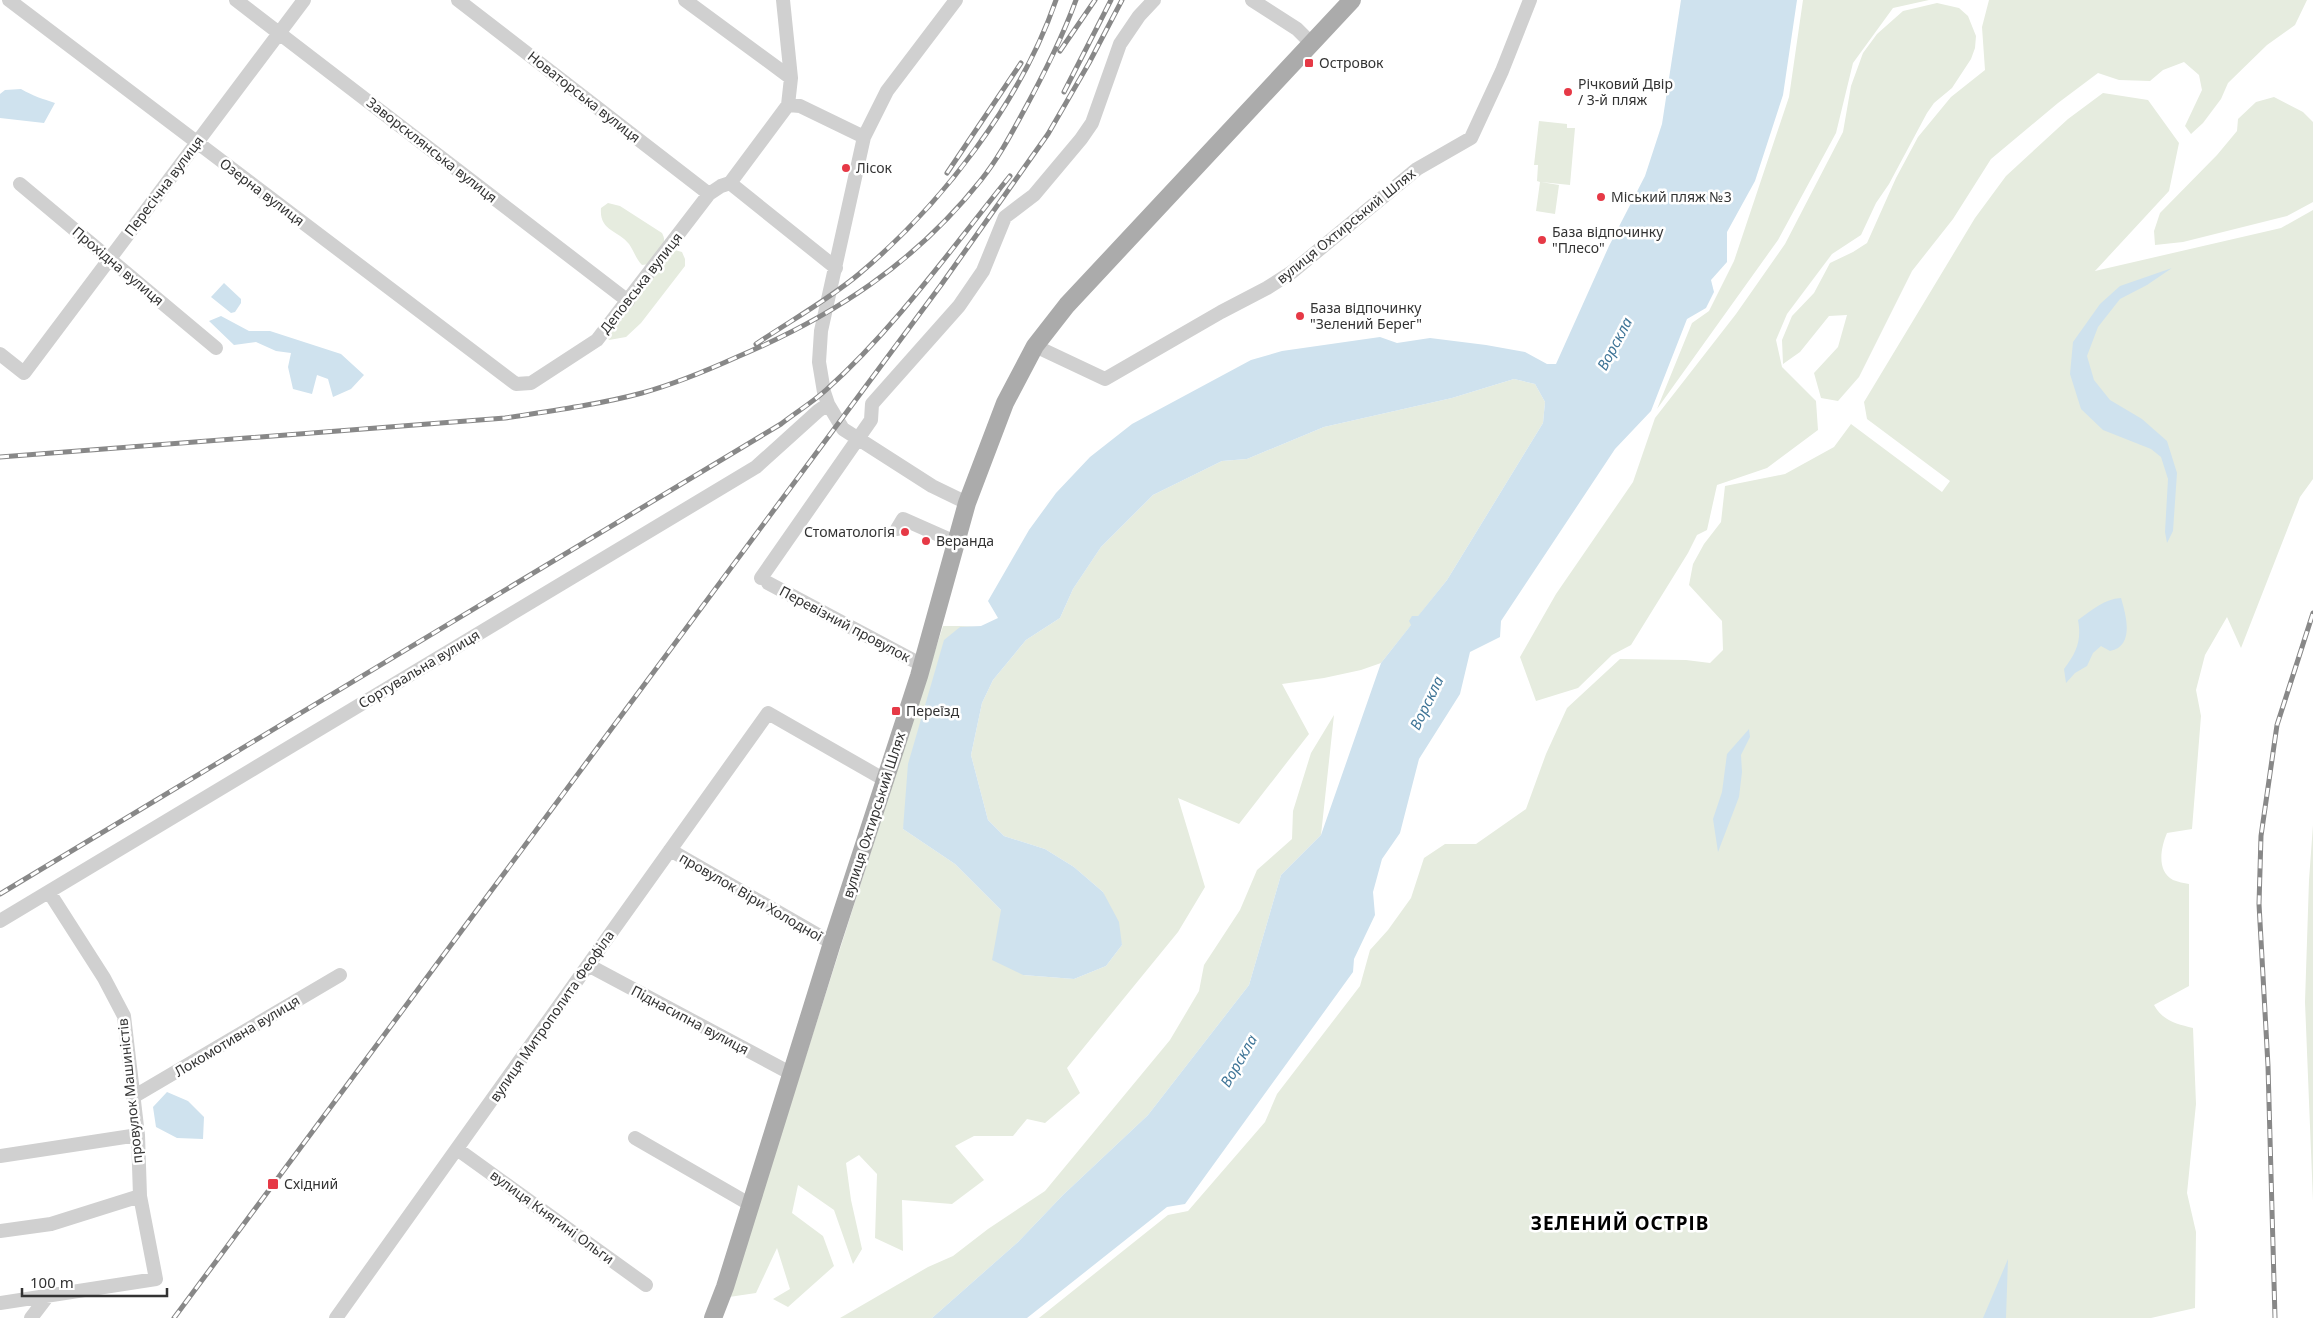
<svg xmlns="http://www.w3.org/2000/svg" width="2313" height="1318" font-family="'Noto Sans',sans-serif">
<rect width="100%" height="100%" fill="#fff"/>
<!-- green -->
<path fill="#e6ecdf" d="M1803,0H1929L1893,8L1853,63L1836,133L1778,240L1657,409L1692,323L1709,311L1734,261L1789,97Z
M1989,0H2307L2295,25L2267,45L2228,83L2221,99L2203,123L2191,134L2185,126L2202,90L2199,75L2184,62L2163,70L2150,81L2119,80L2098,73L2058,103L1991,159L1953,219L1912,271L1859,377L1838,401L1821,398L1814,373L1838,347L1847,315L1829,316L1800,352L1783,364L1782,340L1792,316L1814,293L1830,263L1853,252L1867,243L1896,178L1918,137L1951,97L1985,70L1982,27Z
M1937,3L1959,8L1968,16L1976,36L1975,48L1971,59L1952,88L1934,103L1927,113L1889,184L1876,203L1861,235L1832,254L1787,314L1776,340L1782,367L1816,401L1818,430L1767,468L1717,485L1707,530L1697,535L1688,553L1631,645L1612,655L1578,688L1536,701L1520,657L1556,594L1633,482L1655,418L1736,314L1785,244L1843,132L1851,86L1863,53L1877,34L1903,11Z
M2103,93L2148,100L2179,143L2169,191L2095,271L2281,228L2313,210V479L2300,497L2241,648L2227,617L2205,655L2196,690L2201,716L2192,829L2167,833C2161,847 2156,871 2173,880C2178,882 2184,883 2189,884V986L2154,1005C2162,1020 2176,1024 2193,1028L2196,1104L2187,1193L2196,1232L2195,1308L2151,1318H1039L1168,1215L1188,1211L1265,1122L1277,1094L1360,986L1370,950L1388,930L1411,898L1424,858L1445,844H1476L1526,809L1546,754L1567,708L1620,659L1686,660L1710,663L1723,650L1722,621L1689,585L1693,564L1704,544L1721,522L1725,486L1785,474L1834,447L1851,424L1942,492L1950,481L1867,419L1864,402L1975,218L2006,176L2068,119Z
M2274,97L2303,112L2313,122V202L2287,216L2183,242L2155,245L2154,231L2160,213L2217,155L2237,131L2238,119L2256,102Z
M1539,121L1567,124V128H1575L1570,185L1541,182L1559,185L1555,214L1536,211L1540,182L1537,181L1538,165H1534Z
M608,203L620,206L662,233C669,245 657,255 650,264L642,265C636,259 634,251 629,244C618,230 599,231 601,208Z
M675,250L682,252L685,259V266L641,323L626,337L609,340L605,333L669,251Z
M1514,379L1535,384L1545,402L1543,423L1447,580L1381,663L1361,670L1324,678L1282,684L1309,734L1239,824L1178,798L1205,887L1178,932L1067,1068L1080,1093L1045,1123L1027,1119L1013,1136H974L955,1146L984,1180L952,1204L902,1200L903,1251L875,1238L877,1174L859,1155L846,1163L851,1200L862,1249L853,1264L834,1210L798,1185L792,1213L823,1236L834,1266L788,1307L773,1299L790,1289L777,1248L756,1293L729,1297L943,626H981L960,627L903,829L955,864L1001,910L1023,975L1074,979L1106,966L1122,945L1103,892L1074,867L1045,849L1004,836L988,820L971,755L982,703L993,680L1026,640L1060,618L1073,589L1101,547L1153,495L1222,461L1247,459L1324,427L1452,398Z
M1334,715L1321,835L1281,875L1249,985L1148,1115L1063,1195L1018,1242L932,1318H840L928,1267L953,1256L988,1229L1045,1191L1170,1040L1199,991L1204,965L1240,910L1257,870L1292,839L1293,811L1311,753Z
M2313,825V1201L2305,1002L2309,880Z"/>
<!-- water -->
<path fill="#cfe2ee" d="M1681,0H1797L1783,95L1755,181L1727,232V262L1711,280L1714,292L1706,308L1687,319L1651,411L1615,449L1501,621L1500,637L1470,652L1460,694L1419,759L1400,833L1382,859L1373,892L1375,915L1354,959L1353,972L1185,1204L1167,1207L1027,1318H932L1018,1242L1063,1195L1148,1115L1249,985L1281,875L1321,835L1381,663L1411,625L1409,621L1412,616H1418L1447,580L1543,423L1545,402L1535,384L1514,379L1452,398L1324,427L1247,459L1222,461L1153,495L1101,547L1073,589L1060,618L1026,640L993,680L982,703L971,755L988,820L1004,836L1045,849L1074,867L1103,892L1119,922L1122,945L1106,966L1074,979L1023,975L992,960L1001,910L955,864L903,829L908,764L944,640L960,627L981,626L998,618L988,601L1029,530L1056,493L1090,457L1132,424L1251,360L1282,351L1380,337L1397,343L1430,338L1486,345L1525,352L1547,364H1556L1609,246L1645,176L1662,124Z
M21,89C33,96 43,99 55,103L44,123L0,118V94L5,90Z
M2172,268L2147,285L2120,299L2098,327L2087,356L2094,380L2110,400L2142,419L2167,441L2177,473L2173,531L2167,543L2165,532L2168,479L2161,457L2151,449L2103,430L2081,409L2070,374L2073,342L2100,304L2120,286Z
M224,283L241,299V303L235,312L231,313L211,297Z
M221,316L249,331H270L341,354L364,375L351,389L333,397L328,379L317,375L312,394L293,389L288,367L291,353L276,351L256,342L234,345L209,321Z
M2121,598C2126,615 2135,646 2110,651L2101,646L2093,653L2087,666L2075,673L2066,683L2064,669C2076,653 2082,641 2078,620C2092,610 2104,599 2121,598Z
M1749,729L1750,737L1741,755L1742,772L1739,797L1718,852L1713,819L1722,792L1727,754Z
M167,1092L188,1101L204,1117L203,1139L177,1138L156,1127L153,1107Z
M2008,1259L2006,1318H1983Z"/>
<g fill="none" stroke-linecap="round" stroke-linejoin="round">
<!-- minor -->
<path stroke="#d0d0d0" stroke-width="14" d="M9,0L516,384L531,383L597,340L709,194L721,186L730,183L788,105L791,78L783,0
M236,0L628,301
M458,0L709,194
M685,0L791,78
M956,0L887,91L864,137L821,331L819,362L824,392L828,404L843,429L932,486L967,503
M1252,0L1297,29L1312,44
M788,105L800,106L864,137
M730,183L836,268
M20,184L216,348
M1035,346L1105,379L1221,312L1267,288L1292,272L1417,169L1471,138L1502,71L1530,0
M0,354L24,373L304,0
M897,529L903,519L955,542
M761,578L871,420L872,404L959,306L983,271L1005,217L1034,195L1081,139L1092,123L1120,44L1139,16L1154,0
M768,583L922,665
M670,850L832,943
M0,921L756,467L818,411L828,404
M588,965L792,1074
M133,1097L340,975
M635,1138L751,1205
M457,1149L646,1285
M0,1156L138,1135
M0,1231L51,1224L140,1196
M0,1303L156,1279L140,1196L138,1135L124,1016L104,978L49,892
M31,1318L47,1297
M336,1318L768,713L885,780"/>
<!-- major -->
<path stroke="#ababab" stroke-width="18" d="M713,1318L725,1287L832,943L919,676L967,503L1005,403L1035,346L1067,305L1352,0"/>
<!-- rail casing -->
<g stroke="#888" stroke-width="5">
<path id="rail" d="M1060,51L1095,0
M1064,92L1111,0
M947,173L1021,63
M756,344C790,321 828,300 859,274C941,205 1021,102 1056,0
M0,457L505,418C550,411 597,405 642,393C674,384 706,371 737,357C834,316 915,263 981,180C997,160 1009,138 1021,116C1042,78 1061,41 1076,0
M0,894L781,424C795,413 813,402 826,390C896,327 951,249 1010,176
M174,1318L941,285L1048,134L1089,63L1122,0
M2275,1318L2268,1066L2259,904L2261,836L2277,725L2313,613"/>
</g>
<!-- rail -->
<use href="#rail" stroke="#fff" stroke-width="3" stroke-dasharray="9" stroke-linecap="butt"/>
</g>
<!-- markers -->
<g fill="#e63946" stroke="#fff" stroke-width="2">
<rect x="1304" y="58" width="10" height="10" rx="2.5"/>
<circle cx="1568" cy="92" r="5"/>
<circle cx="846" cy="168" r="5"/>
<circle cx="1601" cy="197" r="5"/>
<circle cx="1542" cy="240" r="5"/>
<circle cx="1300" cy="316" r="5"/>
<circle cx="905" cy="532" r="5"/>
<circle cx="926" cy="541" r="5"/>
<rect x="891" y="706" width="10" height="10" rx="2.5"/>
<rect x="267" y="1178" width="12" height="12" rx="2.5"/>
</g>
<g text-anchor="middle" stroke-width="5" stroke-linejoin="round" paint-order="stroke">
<!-- poi labels -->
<g font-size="14" fill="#333" stroke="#fff" text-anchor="start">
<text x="1319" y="68">Островок</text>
<text x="1578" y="89">Річковий Двір<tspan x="1578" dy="16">/ 3-й пляж</tspan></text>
<text x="856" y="173">Лісок</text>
<text x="1611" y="202">Міський пляж №3</text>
<text x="1552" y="237">База відпочинку<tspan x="1552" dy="16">"Плесо"</tspan></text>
<text x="1310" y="313">База відпочинку<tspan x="1310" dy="16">"Зелений Берег"</tspan></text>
<text x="895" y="537" text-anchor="end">Стоматологія</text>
<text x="936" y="546">Веранда</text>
<text x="906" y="716">Переїзд</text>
<text x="284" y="1189">Східний</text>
</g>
<!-- street labels -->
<g font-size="14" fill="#333" stroke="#fff">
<text transform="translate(584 97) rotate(38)" y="5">Новаторська вулиця</text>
<text transform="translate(432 150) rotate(38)" y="5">Заворсклянська вулиця</text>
<text transform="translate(164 186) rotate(-53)" y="5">Пересічна вулиця</text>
<text transform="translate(262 192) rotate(37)" y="5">Озерна вулиця</text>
<text transform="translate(1346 226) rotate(-39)" y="5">вулиця Охтирський Шлях</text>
<text transform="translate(118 266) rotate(40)" y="5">Прохідна вулиця</text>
<text transform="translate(641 283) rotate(-52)" y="5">Деповська вулиця</text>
<text transform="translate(845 624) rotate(28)" y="5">Перевізний провулок</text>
<text transform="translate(419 669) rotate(-31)" y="5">Сортувальна вулиця</text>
<text transform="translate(874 815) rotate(-72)" y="5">вулиця Охтирський Шлях</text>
<text transform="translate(751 897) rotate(30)" y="5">провулок Віри Холодної</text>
<text transform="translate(552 1016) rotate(-55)" y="5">вулиця Митрополита Феофіла</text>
<text transform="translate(690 1020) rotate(28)" y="5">Піднасипна вулиця</text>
<text transform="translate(237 1036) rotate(-31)" y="5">Локомотивна вулиця</text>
<text transform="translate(130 1091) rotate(-96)" y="5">провулок Машиністів</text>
<text transform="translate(552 1217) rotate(36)" y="5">вулиця Княгині Ольги</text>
</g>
<!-- water labels -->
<g font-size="15" font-style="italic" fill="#3f7597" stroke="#fff">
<text transform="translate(1615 344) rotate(-62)" y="5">Ворскла</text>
<text transform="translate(1427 703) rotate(-64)" y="5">Ворскла</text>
<text transform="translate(1239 1061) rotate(-60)" y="5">Ворскла</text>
</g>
<!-- district labels -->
<g font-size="19" font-weight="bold" letter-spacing="1" fill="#000" stroke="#fff">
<text x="1620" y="1230">ЗЕЛЕНИЙ ОСТРІВ</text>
</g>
</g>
<!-- scale -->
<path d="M22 1288v8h145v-8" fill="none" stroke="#333333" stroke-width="2.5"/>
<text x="30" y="1288" font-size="15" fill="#333333" stroke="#ffffff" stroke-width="4" paint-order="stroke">100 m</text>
</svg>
